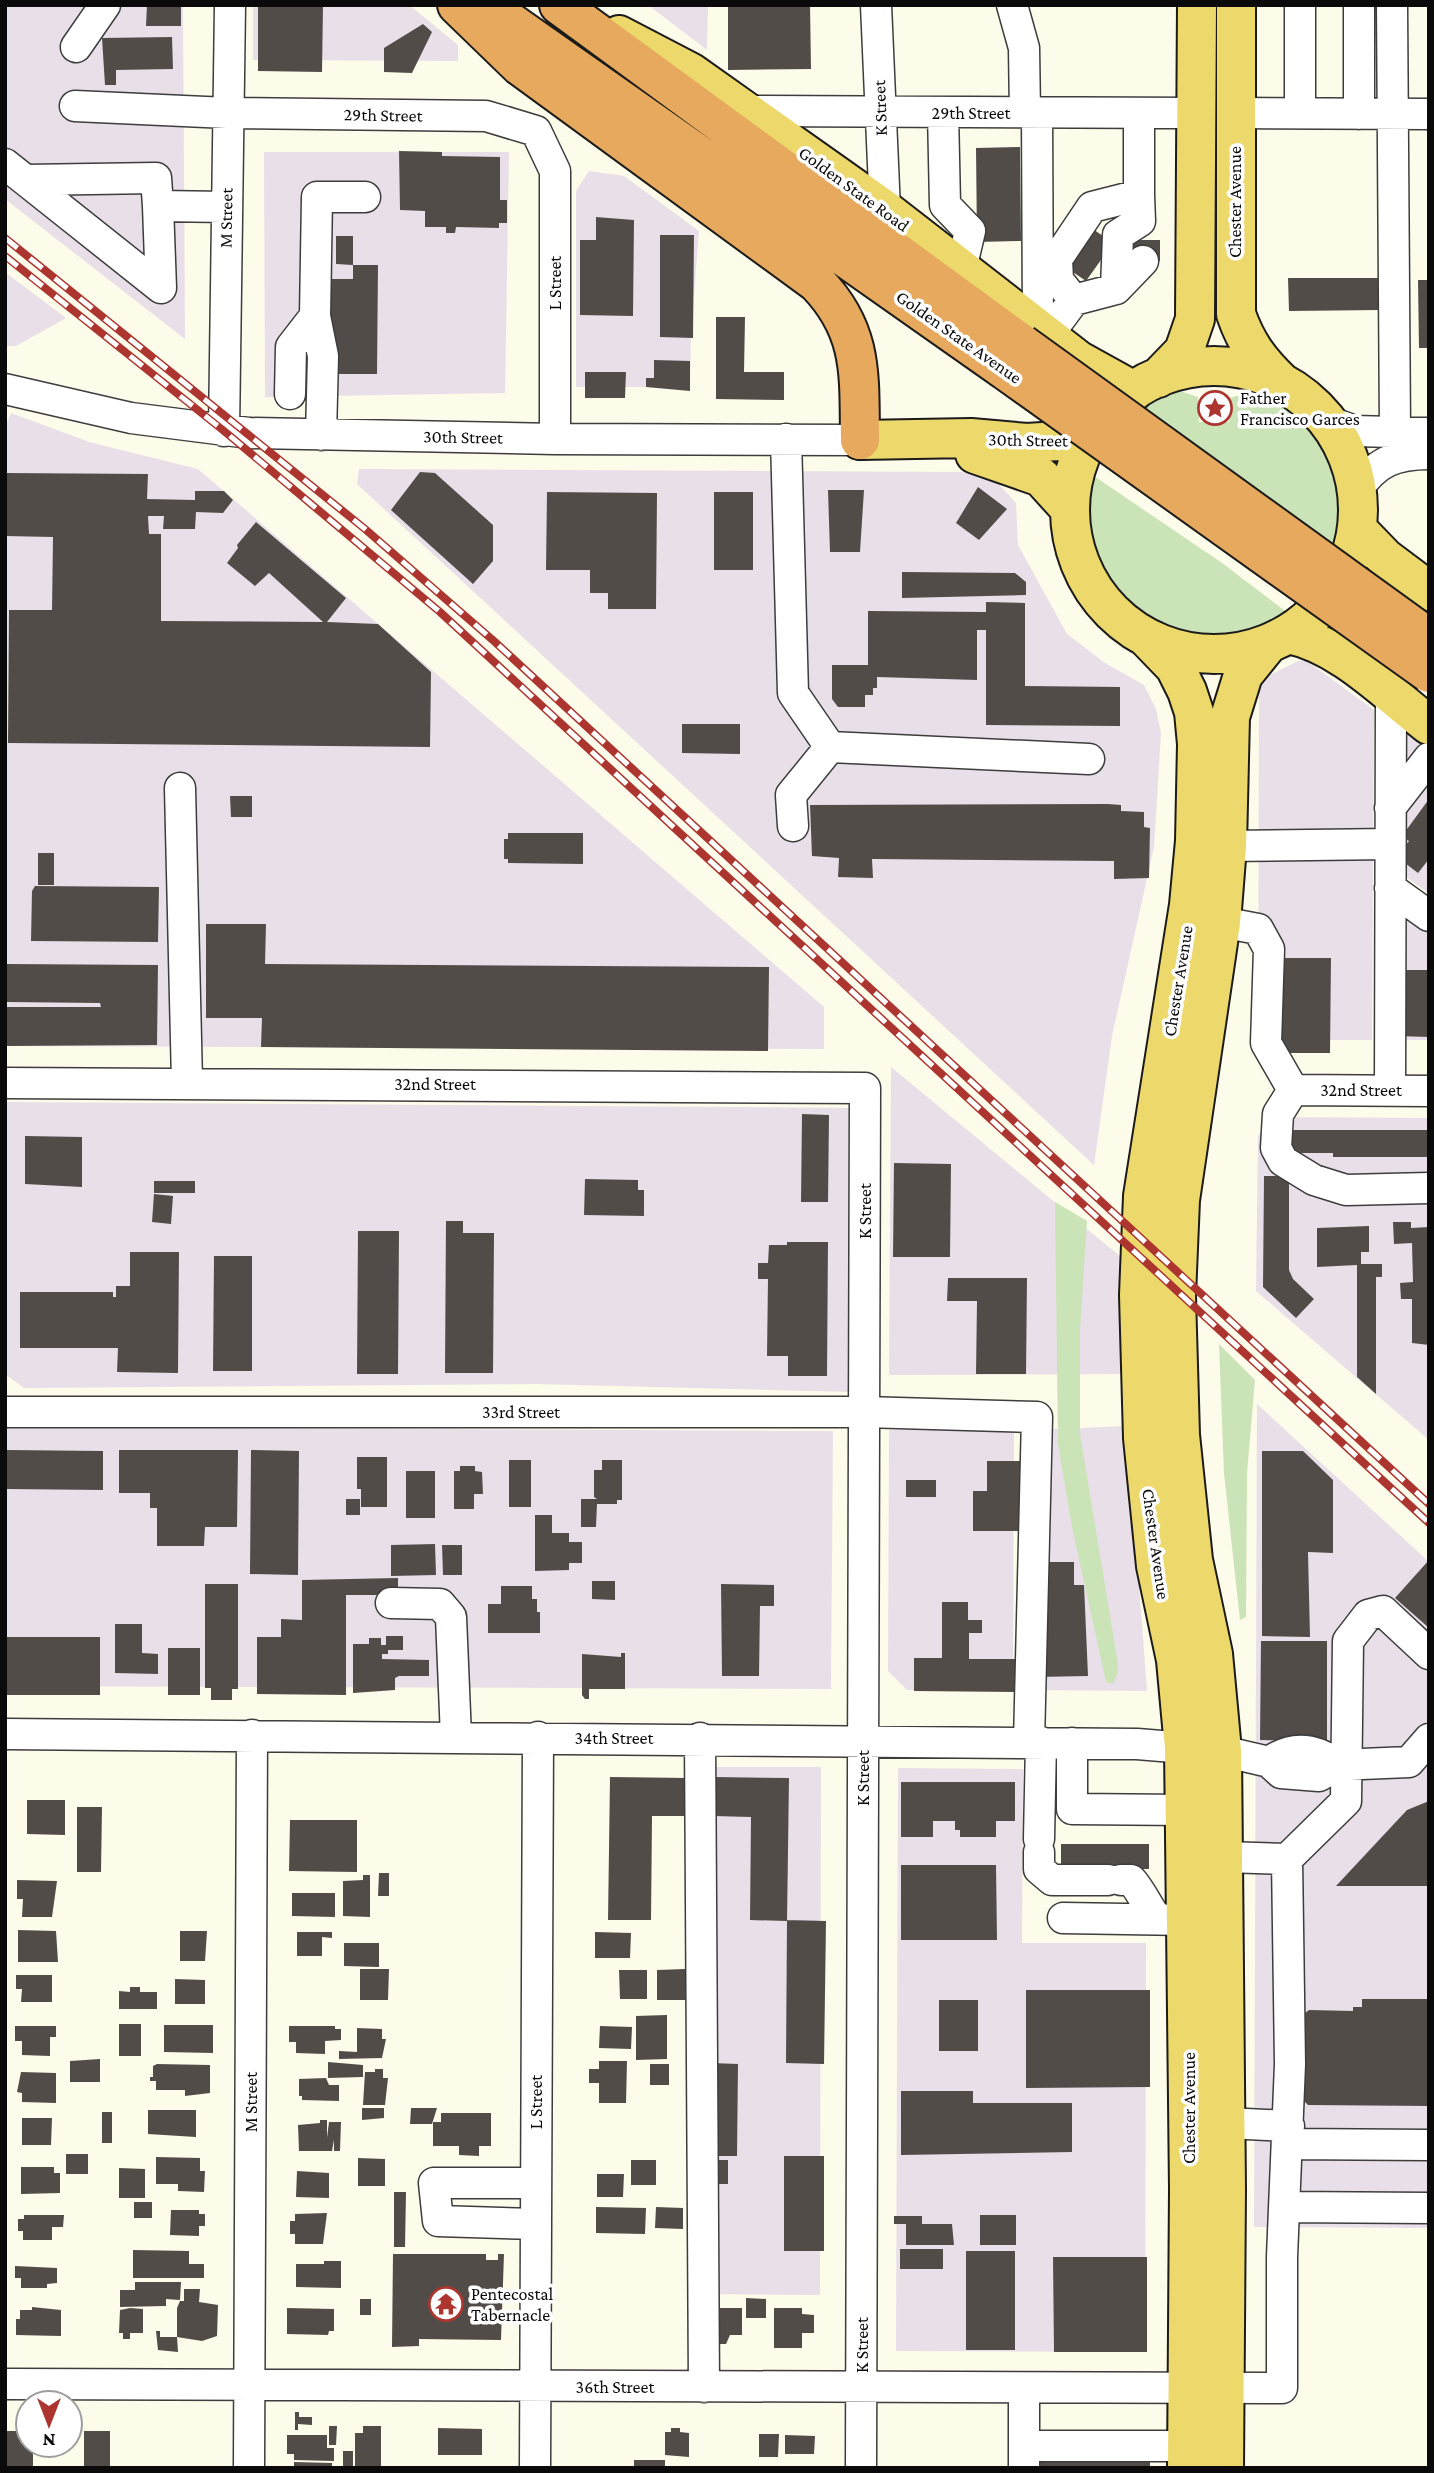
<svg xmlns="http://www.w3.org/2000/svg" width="1434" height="2473" font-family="'Crimson Pro',serif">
<rect width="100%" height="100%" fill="#fdfbe9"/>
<!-- industrial -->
<path fill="#e8dfe9" d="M5,5H183L185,339L5,199Z
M253,5H409L458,45V61L253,60Z
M648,5H708L707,50Z
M264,152H509L505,393L265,397Z
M589,171L624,176L699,231L691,332L690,387H576V191Z
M5,272L66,318L16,346H5Z
M11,413L89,442L198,469L824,1007V1049L5,1046L6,425Z
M359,469L961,472L996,481L1016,503L1018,545L1067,634L1105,663L1144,685L1156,709L1161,733L1154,847L1112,1036L1094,1165L357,484Z
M1298,661H1307L1374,710L1372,1040H1277L1258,1022L1259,690L1270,675Z
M1393,723L1429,749V894L1392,866Z
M1406,911L1429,928V1040H1391L1392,920Z
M891,1067L1127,1262L1124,1374L889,1375Z
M5,1102L854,1108L851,1392L536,1384L24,1388L5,1374Z
M1275,1117L1429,1118V1440L1256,1291L1258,1136L1269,1119Z
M1257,1404L1429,1562V2228L1254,2227Z
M1127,1426L1147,1691L1032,1690L1033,1430Z
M5,1427L833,1431L831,1689L5,1686Z
M889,1430H1014L1013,1690H907L888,1671Z
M706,1767H821L820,2295L704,2294Z
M898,1768L1023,1769L1022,1943H1146L1145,2352L896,2351Z"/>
<!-- green -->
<path fill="#cae3b7" d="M1260,385C1325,415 1365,489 1335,558L1134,408L1165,386L1198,397L1199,422H1229L1230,398L1258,389Z
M1091,474L1222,563L1289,614C1277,621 1264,629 1251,634C1188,655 1111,615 1091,553C1082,527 1086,500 1091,474Z
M1055,1202L1087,1221L1080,1330V1434L1117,1658L1118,1672L1113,1684L1106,1682L1072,1527L1058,1444Z
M1219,1344L1255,1380L1247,1473L1246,1617L1240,1620L1224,1473Z"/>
<!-- building -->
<path fill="#524c48" d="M147,5H181V26H146Z
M258,5H323L322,72L258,71Z
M728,5H810L811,69L728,70Z
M423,24L432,32L412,73L384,72V48Z
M172,37L173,69L116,70V85H105L102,38Z
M1020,147L1021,241L977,242L976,148Z
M399,151L442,152V156L500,157V200H507V223H499V228L456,227L455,233H446V227H425V211L400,210Z
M596,217L634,220L633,316L580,315V240H596Z
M1090,227L1113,243L1086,281L1064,266Z
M660,235H694L693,338L660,337Z
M336,236H353V265L336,264Z
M1120,240H1160V261H1121Z
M353,265H378L377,374H328V279H353Z
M1288,278H1380V310L1289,311Z
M1418,280H1429V348H1419Z
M716,317H745L744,372H784V400L716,399Z
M654,360L690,361V391L646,387V378H654Z
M585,372H626L625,398H585Z
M420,472L435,473L493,525V561L473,584L391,510Z
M5,473L148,474L147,499L195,500V491H224L233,500L223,513L196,512L195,529H163L164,516H148L149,534H161V621L323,622L269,573L255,586L227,563L238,548L237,545L256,522L346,598L327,622L378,624L431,672L430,747L8,743L9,610H52L53,537L5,536Z
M978,487L1007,509L979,540L956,523Z
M828,490H864L860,552H830Z
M547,492L657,493L656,609H608V593H590V570H546Z
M714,492H753V570H714Z
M902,572L1015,573L1026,582V595L902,598Z
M986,602L1025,603V686L1120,687V726L986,725V630H977V680L877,677V688H873V695H865V707H838L832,699V665H868V611L986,612Z
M682,724H740V754L682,753Z
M230,796H252V817H231Z
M1429,799V859L1418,873L1397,857L1409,841L1402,836Z
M1108,804L1121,805V811L1144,812V827L1150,828L1149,878L1114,879V861L872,859L873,878L838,877L839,858L812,856L810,805Z
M508,833H583V864L508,863V859H504V839H508Z
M38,853H54V885H38Z
M35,886L159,887L158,942L31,941L32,891Z
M206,924H266L265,964L769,967L768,1051L261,1047L262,1018H206Z
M1282,958H1331L1330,1053H1282Z
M7,964L158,965L157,1045L6,1046L7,1007H101L100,1003L7,1002Z
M1396,970H1429V1037L1396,1036Z
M802,1114L829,1115L828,1202H801Z
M1285,1130H1429V1157H1333V1153H1286Z
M25,1136L82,1137V1187L25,1184Z
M894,1163L951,1164L950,1257H893Z
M1264,1176H1289V1270L1293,1279L1314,1299L1296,1318L1263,1287Z
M585,1179L638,1180V1190H644V1216L584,1215Z
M154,1181H195V1193H154Z
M154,1194L173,1196L171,1224L152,1222Z
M446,1221H463V1233H494L493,1373H445Z
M1393,1222H1411V1228L1429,1227V1345L1412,1343V1299H1401L1400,1283L1413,1282L1412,1243L1394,1244Z
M1369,1226V1252H1361V1264H1382V1277H1376V1394L1357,1377V1265L1317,1267V1228Z
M358,1231H399L398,1374H357Z
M787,1242H828L827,1376H788V1356H767L768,1279H758V1263H768L769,1245H787Z
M130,1252H179L178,1373L117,1372L118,1348H20V1292H113V1297H116V1286H130Z
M214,1256H252V1371H213Z
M948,1278H1027L1026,1374H976L977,1301H947Z
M7,1450L103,1451V1490L7,1489Z
M119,1450H238L237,1527H205L204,1546H157V1508H150V1493H119Z
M251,1450L299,1451L298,1575L250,1574Z
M1262,1451H1303L1333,1480V1553L1308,1552L1310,1637L1262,1636Z
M357,1457H387V1507H361V1489H357Z
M509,1460H531V1507H509Z
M602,1460H622V1500H617V1504H597L596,1527H581V1499H597L594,1497V1470H602Z
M987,1461H1020L1019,1531H973V1491H987Z
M460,1466H475V1471L482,1472L483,1494H474V1509H454V1471H460Z
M406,1471H435V1518H406Z
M906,1480H936V1497H906Z
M346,1499H360V1515H346Z
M535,1515H552V1533H569V1542H582V1563H569V1570L535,1571Z
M435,1544L436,1575L391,1576V1545Z
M442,1545H462V1575H443Z
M1429,1560V1628L1395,1598Z
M1047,1562H1074V1585H1084L1088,1676L1036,1677Z
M398,1578V1595H346V1695L257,1694V1637H281V1619L302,1620V1580Z
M592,1581H615V1600L592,1599Z
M205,1584H238V1689H232V1700H211V1688H205Z
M721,1584L774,1585V1606H760L759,1676H722Z
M501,1586H532V1599H537V1612H540V1633H488V1604H501Z
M942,1602H968V1620H982V1633H969V1659H1015V1692L914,1691V1658H942Z
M115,1624H142V1653L158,1654V1674L115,1673Z
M386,1636H403V1650H388V1654H382V1659L429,1660V1676H399L395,1678V1690L353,1693V1644H369V1638H381V1645H386Z
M5,1637H100V1695H6Z
M1261,1641H1327V1741L1260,1740Z
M168,1648H200V1695H168Z
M621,1653H625V1689H589V1699H585L582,1695V1654L621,1657Z
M610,1777L687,1778V1816H652L651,1920H608Z
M714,1777L789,1778L787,1921L750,1920L751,1817L714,1816Z
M901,1782H1015V1821H996V1837H960V1830H955V1821H933V1837H901Z
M27,1800H65V1835L27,1834Z
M1429,1801V1886H1336L1407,1810Z
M77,1807H102L101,1872H77Z
M290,1820H357V1872L289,1871Z
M1061,1844H1149V1869H1061Z
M901,1865H996L997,1940H901Z
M379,1873H389V1896H378Z
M363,1875H370V1917L343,1916V1881L363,1880Z
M17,1880L57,1881L52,1917H22L23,1899H17Z
M292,1893H335V1917L292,1916Z
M787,1920L826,1921L824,2064L786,2063Z
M18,1930L56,1931L58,1962H18Z
M180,1931H207L205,1961H180Z
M297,1932H332V1938L322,1937V1956H297Z
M595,1932L631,1933L630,1958H595Z
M344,1943H379V1967L344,1966Z
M360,1969H389L388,2000H360Z
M685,1969L686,2000H657V1970Z
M619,1970H647V1999H620Z
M16,1975H52V2002H21L22,1989H16Z
M175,1979L205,1980V2004H175Z
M130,1987H140V1992H157V2009H119V1991L130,1992Z
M1026,1990H1150V2087L1026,2088Z
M1362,1999H1429V2106L1308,2105L1304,2101V2087H1299L1300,2028H1305V2013L1309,2010L1353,2011V2007H1362Z
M939,2000H978V2051H939Z
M667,2015V2059L636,2060V2016Z
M119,2024H141V2056H119Z
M164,2025H213V2053L164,2052Z
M15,2026H56V2037H50V2056L22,2055V2041H15Z
M289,2026H335V2029H341V2040L325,2041V2054L296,2053V2042H289Z
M600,2026L632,2027L631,2049L599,2048Z
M357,2028L382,2029V2039H386L382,2058L339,2059V2051L357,2052Z
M100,2059V2082H70V2061Z
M599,2061H627L626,2103H599V2083H589V2069H599Z
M328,2062L363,2065V2077L328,2078Z
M711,2063L738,2064L737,2156H710Z
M157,2064L210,2065V2093L185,2096V2090H156V2081H150V2077H153V2066Z
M650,2064H669V2085H650Z
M375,2069H383V2078H388L385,2105H363L365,2072H375Z
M21,2072L56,2073V2103L22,2102V2093L17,2092Z
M326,2078L329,2085H339V2101L302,2100V2096H299V2079Z
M901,2091H973V2103H1072V2152L901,2155Z
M362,2108H384V2118L362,2120Z
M411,2108H437L432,2124H410Z
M148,2110H196V2137L148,2134Z
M102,2112H112V2143H102Z
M441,2113H491V2146H479V2156L459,2155V2146H433V2122H441Z
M22,2118H52L51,2145H22Z
M320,2120H327V2138L329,2122H341L340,2151H334V2140L332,2151H299L298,2125L320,2123Z
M66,2154H88V2174H66Z
M784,2156H824V2251H784Z
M156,2157L200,2158V2171H205L204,2192L178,2191V2184H156Z
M358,2158L385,2159V2186H358Z
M631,2160H656V2185H631Z
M716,2160H728V2184H715Z
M21,2167H54V2173H60V2193L21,2194Z
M119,2168L145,2169V2198H119Z
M297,2171L329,2173V2198L296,2197Z
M597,2174H624L623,2197H597Z
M394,2192H406L405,2247H394Z
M134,2202H152V2218H134Z
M596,2207L646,2208L645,2234L596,2233Z
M656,2207L683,2208V2229L655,2228Z
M171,2210H199V2214H205V2226H199V2236L170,2235Z
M327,2213L323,2244H295V2234H290V2221H295V2214Z
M24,2215H64L63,2227H52V2240H23V2231H18V2219H24Z
M980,2215H1016V2245H980Z
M894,2216H922V2224H952L954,2245H906V2224H894Z
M900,2249H943V2269H900Z
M133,2250L189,2251V2264H204V2278H133Z
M966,2251H1015V2350H966Z
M393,2254H486V2260H498V2254H504L501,2340L419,2339V2346L392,2347Z
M1053,2257H1147V2352H1054Z
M324,2261H341V2288L296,2287V2264H324Z
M15,2266L57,2268V2283L47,2284V2288H21V2278H15Z
M135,2282H181L180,2300L166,2299V2306L120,2307V2290H135Z
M184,2289H200L199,2302L218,2305L217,2336L202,2341L177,2337L178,2352L158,2350L156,2331H160V2337H177V2308L180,2301H184Z
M746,2298L766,2299V2318H746Z
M360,2299H371V2315H360Z
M32,2307L61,2310V2336L16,2335V2319H20V2310H32Z
M130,2308L143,2309V2333H130V2339H123V2333H119L120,2310Z
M287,2308L334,2309V2331H329L328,2335L287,2334Z
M711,2308H742V2335H730L726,2344H711Z
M774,2308H802V2314L814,2315V2333H802V2348H774Z
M295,2412H299V2417H312V2425L298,2424V2430H295Z
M329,2426H337L336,2445H329Z
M363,2426H381V2467H355V2433H363Z
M438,2428L482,2429V2455H438Z
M671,2428H680V2432L689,2433V2457L665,2455V2432H671Z
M6,2431H28V2445H33V2468H6Z
M84,2431H110V2468H84Z
M759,2434H779L778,2457H759Z
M287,2435H327V2448H334V2461L294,2460V2454H287Z
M785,2435L815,2436L814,2454H785Z
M343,2451H353V2468H343Z
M634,2460H665V2468H634Z
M1032,2460H1150V2468H1032Z
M294,2462L332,2463V2468H294Z"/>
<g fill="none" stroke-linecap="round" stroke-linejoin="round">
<!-- minor casing -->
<g stroke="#3d3d3d" stroke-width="33">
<path id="minor" d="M876,5L885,210
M1012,5L1024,48L1025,113
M1300,5V113
M1359,5V114
M1392,5L1395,432
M76,47L105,5
M75,106L227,113L486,116L536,131L555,171V439
M745,111L1196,113
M943,112L945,205L970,231L961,269
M1037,112L1038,327
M1236,113L1429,114
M5,164L161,288
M25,180L156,178L158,206
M161,288L158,206L227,207
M1116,289L1143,261
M1074,300L1116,289L1118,235L1140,221L1139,195
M1048,335L1074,300L1058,280L1057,259L1092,207L1139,195V113
M5,389L131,418L249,433L555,439L860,440
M290,394L291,347L315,316
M1327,421L1355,431L1429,433
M224,431L230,5
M321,435L323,356L315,316L317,197H365
M786,439L793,693L830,747L1089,759
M1357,490C1376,462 1395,454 1429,454
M180,788L187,1082
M1390,808L1429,758
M793,826L791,795L830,747
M1227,846L1390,844
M1390,888L1429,916
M1221,922L1258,929L1269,949L1266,1043L1293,1090
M5,1083L865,1088L861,2468
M1293,1090L1278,1114L1276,1148L1283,1161L1314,1180L1346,1190L1429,1188
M1293,1090L1429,1091
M1390,1090L1391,695
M5,1412H864L1037,1417L1029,1742
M391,1603L440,1604L451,1617L456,1737
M5,1734L1137,1744L1222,1751L1269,1762L1281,1773L1319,1776L1338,1765C1315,1748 1293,1745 1269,1762
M700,1738L704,2387
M1072,1743V1809L1186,1810
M1338,1765L1409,1762L1429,1739
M1039,1839L1041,1742
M1039,1852V1869L1052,1880H1108
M1224,1857L1287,1859L1346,1801L1348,1641L1368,1615L1383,1611L1429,1654
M1121,1880H1131C1138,1886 1149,1909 1157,1919
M1063,1918L1188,1920
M1226,2123L1289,2126
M1288,2144L1429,2145
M1285,2207L1429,2208
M536,2224L438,2221L434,2183H536
M5,2384L1282,2388V2257L1290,2064L1287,1859
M1024,2388V2468
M1024,2446H1187
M249,2468L252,1735
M535,2468L538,1737"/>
</g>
<!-- major casing -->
<g stroke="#1b1b1b" stroke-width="42">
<path id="major" d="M1236,5V314C1246,343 1259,361 1281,382
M619,35L690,72L885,210L1078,360L1134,391
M1070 510a144 144 0 1 1 288 0a144 144 0 1 1-288 0Z
M1158,378L1184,351L1195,319L1197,5
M860,440L971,438L1027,443L1089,439
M975,454L1041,477L1070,509
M1357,529L1385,558L1429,591
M1288,634C1342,645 1386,692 1429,725
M1147,638L1175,667L1187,691L1194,712L1197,744L1195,841L1189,905L1143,1196L1139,1295L1143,1438L1156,1566L1176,1660L1184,1747L1189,2189L1187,2468
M1224,2468L1226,2189L1222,1751L1213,1654L1193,1560L1180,1435L1176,1296L1180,1200L1221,922L1227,846L1230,717L1243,675L1268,644"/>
</g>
<!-- highway casing -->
<g stroke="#1b1b1b" stroke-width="42">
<path id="highway" d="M457,5L520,66L817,283C864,332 859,376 860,440
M486,5L1002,368
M559,5L1022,344"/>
</g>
<!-- minor -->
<use href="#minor" stroke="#fff" stroke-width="30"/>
<!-- major -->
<use href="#major" stroke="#ecd86b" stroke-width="38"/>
<!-- highway -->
<use href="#highway" stroke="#e6a95e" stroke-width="38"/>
<!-- rail casing -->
<g stroke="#ac3530" stroke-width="8">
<path id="rail" d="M5,238L365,529L495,642L1429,1504
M5,256L224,431L440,612L1429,1523"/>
</g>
<!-- rail -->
<use href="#rail" stroke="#fff" stroke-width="5" stroke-dasharray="16" stroke-linecap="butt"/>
<!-- highway-bridge casing -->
<g stroke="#1b1b1b" stroke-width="42" stroke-linecap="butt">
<path id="highway-bridge" d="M1022,344L1429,638
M1002,368L1429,673"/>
</g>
<!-- highway-bridge -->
<use href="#highway-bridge" stroke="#e6a95e" stroke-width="38"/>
</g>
<!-- icons -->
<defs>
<g id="sight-ring" transform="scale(1.75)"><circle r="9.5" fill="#fff" stroke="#ac3530" stroke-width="1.5"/><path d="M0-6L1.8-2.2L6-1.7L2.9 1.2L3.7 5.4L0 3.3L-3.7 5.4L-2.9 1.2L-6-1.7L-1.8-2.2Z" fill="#ac3530"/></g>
<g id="temple-ring" transform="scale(1.75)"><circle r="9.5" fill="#fff" stroke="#ac3530" stroke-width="1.5"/><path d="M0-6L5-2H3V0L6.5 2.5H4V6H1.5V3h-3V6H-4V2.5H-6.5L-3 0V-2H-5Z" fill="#ac3530"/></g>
</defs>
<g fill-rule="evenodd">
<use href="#sight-ring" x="1215" y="408"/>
<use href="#temple-ring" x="446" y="2304"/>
</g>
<g text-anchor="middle" stroke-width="7" stroke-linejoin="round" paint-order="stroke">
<!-- street labels -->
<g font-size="18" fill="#0a0a0a" stroke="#fff">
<text transform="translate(880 108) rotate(-92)" y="6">K Street</text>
<text x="971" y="119">29th Street</text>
<text transform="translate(383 115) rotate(1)" y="6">29th Street</text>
<text transform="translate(854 189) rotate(36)" y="6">Golden State Road</text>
<text transform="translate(1235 202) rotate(-90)" y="6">Chester Avenue</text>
<text transform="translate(226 218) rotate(-89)" y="6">M Street</text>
<text transform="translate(555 283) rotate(-90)" y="6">L Street</text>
<text transform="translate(959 337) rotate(35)" y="6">Golden State Avenue</text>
<text transform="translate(463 437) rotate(1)" y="6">30th Street</text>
<text transform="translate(1028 440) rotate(1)" y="6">30th Street</text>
<text transform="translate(1178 981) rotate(-81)" y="6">Chester Avenue</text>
<text x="435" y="1090">32nd Street</text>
<text x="1361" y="1096">32nd Street</text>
<text transform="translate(865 1211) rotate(-90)" y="6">K Street</text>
<text x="521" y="1418">33rd Street</text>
<text transform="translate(1156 1544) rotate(82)" y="6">Chester Avenue</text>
<text x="614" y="1744">34th Street</text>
<text transform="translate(863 1778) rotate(-90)" y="6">K Street</text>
<text transform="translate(251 2102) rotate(-90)" y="6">M Street</text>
<text transform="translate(536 2102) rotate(-90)" y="6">L Street</text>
<text transform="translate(1189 2108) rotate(-90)" y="6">Chester Avenue</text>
<text transform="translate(862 2345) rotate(-90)" y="6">K Street</text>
<text x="615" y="2393">36th Street</text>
</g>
<!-- poi labels -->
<g font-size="18" fill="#0a0a0a" stroke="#fff" text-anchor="start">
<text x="1240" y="404">Father<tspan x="1240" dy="21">Francisco Garces</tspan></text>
<text x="471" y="2300">Pentecostal<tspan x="471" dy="21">Tabernacle</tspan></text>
</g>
</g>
<!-- border -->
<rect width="1434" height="2473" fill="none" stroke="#0a0a0a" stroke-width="14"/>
<!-- north arrow -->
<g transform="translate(49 2424) rotate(180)"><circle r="33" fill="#ffffff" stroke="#9d9d9d" stroke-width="2"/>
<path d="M0-5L12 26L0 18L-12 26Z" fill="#ac3530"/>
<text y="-10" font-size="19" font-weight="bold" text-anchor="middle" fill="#0a0a0a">N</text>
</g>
</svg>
